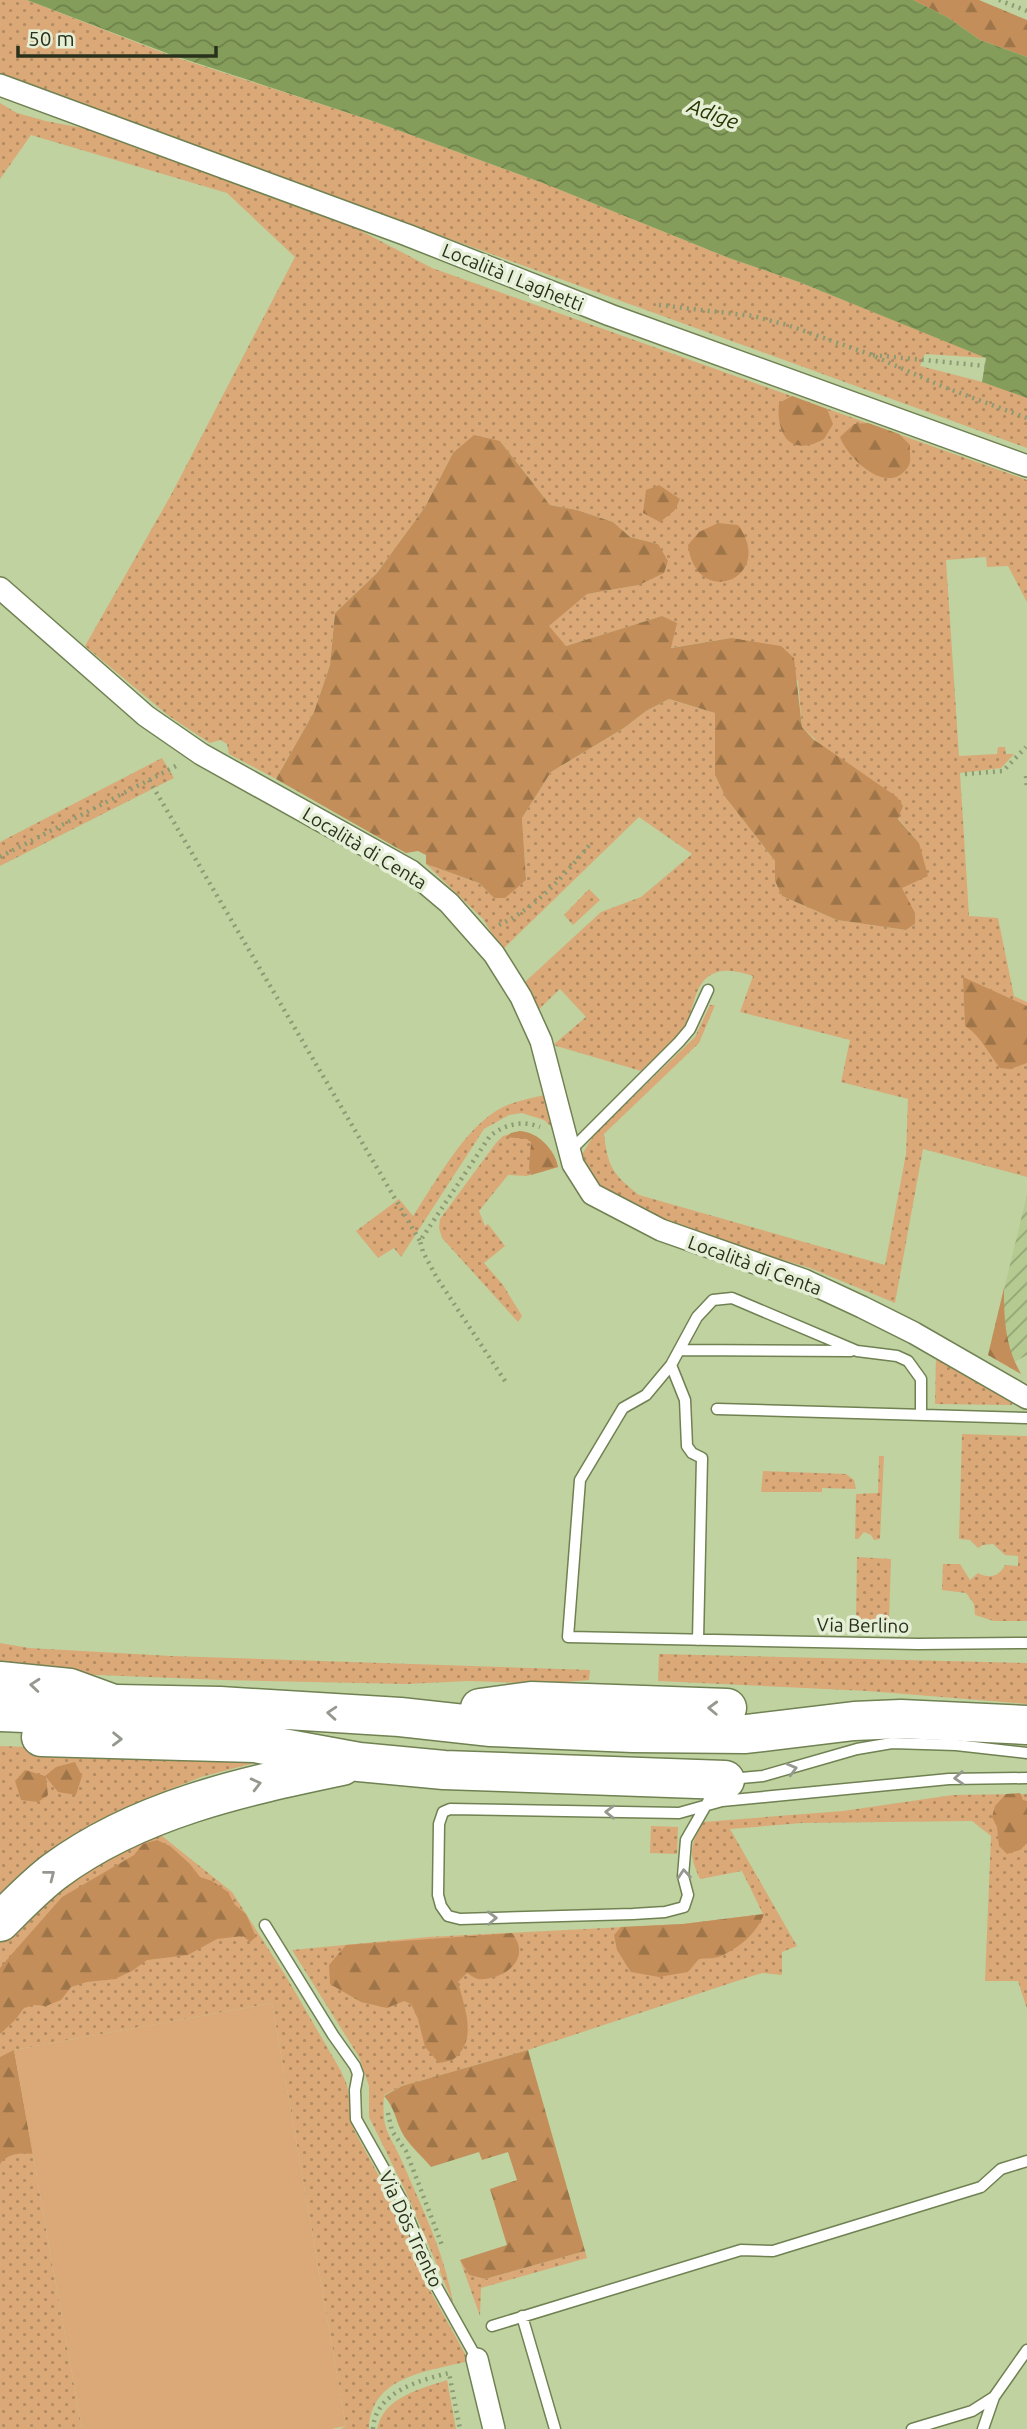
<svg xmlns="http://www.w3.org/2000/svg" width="1027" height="2429" font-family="Ubuntu,sans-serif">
<defs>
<pattern id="industrial-furrows" width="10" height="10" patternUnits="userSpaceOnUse" patternTransform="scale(1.75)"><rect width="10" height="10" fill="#b4ca90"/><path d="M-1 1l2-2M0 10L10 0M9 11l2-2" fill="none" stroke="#92a575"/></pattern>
<pattern id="grass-dots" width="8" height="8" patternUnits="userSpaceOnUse" patternTransform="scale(1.75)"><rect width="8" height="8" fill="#dba978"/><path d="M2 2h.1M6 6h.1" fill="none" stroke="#b28a62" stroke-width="1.8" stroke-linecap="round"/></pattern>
<pattern id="forest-firs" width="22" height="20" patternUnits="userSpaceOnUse" patternTransform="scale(1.75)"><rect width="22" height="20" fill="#c38e59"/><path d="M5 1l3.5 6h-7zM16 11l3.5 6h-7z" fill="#9e7549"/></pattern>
<pattern id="water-waves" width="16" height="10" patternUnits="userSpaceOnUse" patternTransform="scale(1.75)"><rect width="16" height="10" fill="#859d5a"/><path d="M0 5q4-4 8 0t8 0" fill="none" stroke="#6d814a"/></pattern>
</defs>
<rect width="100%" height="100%" fill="#bfd2a0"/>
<!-- industrial -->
<path fill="url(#industrial-furrows)" d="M1027,1195V1355L1014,1362L1021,1374L988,1355Z"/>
<!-- grass -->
<path fill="url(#grass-dots)" d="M0,0H27L169,55L370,120L543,183L729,258L799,282L987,358L925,354L920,366L979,381L1027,397V448L0,76Z
M0,103L17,113L46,121L109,133L342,221L432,268L1027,480V602L1008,566L987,567L986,557L946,560L959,756L997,754L998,747H1005L1006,754H1014L1001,768L960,773L969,916L998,918L1014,996L1027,1002V1177L923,1149L895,1303L810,1268L675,1228L597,1186L581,1156L594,1135L695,1037L710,1005H715L699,1043L604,1134C608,1168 613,1174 639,1195L885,1265L906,1154L908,1099L841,1082L850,1040L740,1012L753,976C731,968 708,966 697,992C693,1002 691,1013 686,1023C678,1038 654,1058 641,1071L553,1045L586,1017L560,989L536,1012L523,984L526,981L601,912L641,897L692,854L639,817L502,950L483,919L426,864L479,883L494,898L526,880L522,818L551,772L624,728L646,711L669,699L715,713V775L726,798L775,861V881L782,896L837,920L906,930L915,924L901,888L919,843L898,818L802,727L798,681L731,638L670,648L662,616L566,646L548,626L586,594L639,585L658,544L630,537L613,522L577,510L550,505L500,441L453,453L425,507L377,573L335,613L330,665L314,712L276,779L229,754L227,744L220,740L210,743L169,716L85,646L171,495L295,257L227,193L31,135L0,179Z
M162,758L174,778L0,866V842Z
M589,889L600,900L573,925L564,915Z
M545,1095L553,1128L544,1120L522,1113L509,1115L484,1129L401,1257L394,1248L378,1258L356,1231L399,1199L413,1216C436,1182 465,1126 503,1107C516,1101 531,1098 545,1095Z
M520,1131C537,1132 555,1150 558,1167L527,1176L508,1175L479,1211L485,1226L488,1224L505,1246L484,1263L503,1285L522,1316L518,1322L442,1238L439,1228L440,1219L496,1143L503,1136Z
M936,1358L1013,1401L1012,1405L935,1404Z
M962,1434L1027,1436V1621H994L975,1615L974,1604L966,1593L942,1590L943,1564H960L970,1580L978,1573C989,1579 999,1577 1005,1565L1018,1566V1556L1005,1555L993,1544L983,1545L978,1548L970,1540L959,1539Z
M879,1456H884L880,1539L874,1540L871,1535L864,1532L858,1539H855L856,1494L878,1493Z
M763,1471L846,1474L854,1480L856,1489L822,1488V1492H761Z
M857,1557L891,1559L889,1622H856Z
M0,1643L29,1648L171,1656L590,1670L589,1680L546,1684L469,1681L406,1684L222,1680L0,1671Z
M659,1654L1027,1663V1704L868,1691L658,1681Z
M0,1746L267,1755L266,1760L201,1777L147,1799L108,1820L0,1908Z
M1027,1794V2009L1018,1981H985L991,1836L972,1821L802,1823L730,1829L797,1946L782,1952V1975L762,1973L749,1977L528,2050L402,2086L384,2095C381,2134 391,2134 404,2166C423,2210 445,2255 453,2303L406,2192L369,2117V2086L359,2057L292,1950L428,1937L683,1924L763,1914L742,1871L700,1879C688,1854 690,1846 703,1822L843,1811L953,1795Z
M651,1826L678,1827L677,1854L650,1853Z
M157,1832L232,1892L287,1978L341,2071L347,2085L354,2130L399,2213L427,2285L469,2361C429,2371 370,2376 369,2429H340L346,2426L272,2003L14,2050L82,2429H0V1943L30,1910L55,1888Z
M585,2251L587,2258L481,2288L480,2316L460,2260L469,2275L485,2279Z
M447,2380L456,2429H377C384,2397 420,2389 447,2380Z"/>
<!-- forest -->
<path fill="url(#forest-firs)" d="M913,0H979L1027,20V57L980,40L947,17Z
M792,396L827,409L833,424L824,439C790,458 776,434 779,403Z
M868,423L899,434L910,445C909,452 912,461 908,467C888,497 848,459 840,437L854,424Z
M474,435L500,441L550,505L577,510L613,522L630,537L658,544L668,561L664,573L639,585L587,594L549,626L566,646L662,616L677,623L671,648L731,638L781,646L794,658L802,727L813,739L897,797L903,806L898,819L919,843L928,876L902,888L915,913V924L906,930L837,920L782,896L775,881V861L726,798L715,775V713L669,699L646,711L624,728L551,772L522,818L526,880L505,898H494L479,883L426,864V855L418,851L406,853L276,779L314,712L330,665L335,613L377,573L425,507L453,453Z
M659,485L680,499L675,510L660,522L643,513L646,490Z
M718,523L738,525C777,578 696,611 688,545L699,532Z
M963,977L1027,1006V1063L1010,1069L1000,1068C988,1053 981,1036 965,1026Z
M520,1131C538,1132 555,1150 558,1167L531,1175L529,1168L531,1142L527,1139L506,1137L511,1133Z
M1004,1288C1004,1320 1005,1345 1021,1374L988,1355Z
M75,1762L82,1776L76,1795L58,1792L46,1777L48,1795L38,1802L21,1800L15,1781L25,1770L45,1776L56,1767Z
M1020,1793L1023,1800L1027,1801V1843L1020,1850L1007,1854L999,1846L997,1827L992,1817L995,1806L1006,1794Z
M157,1840L170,1846L190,1864L200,1877L212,1881L228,1892L235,1905L246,1914L256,1937L250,1942L243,1936L217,1939L188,1955L147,1960L132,1971L115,1979L87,1982L71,1987L61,2000L46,2006L34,2005L24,2008L15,2020L0,2034V1968L4,1963L62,1897L134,1855L143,1844Z
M764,1914C757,1933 739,1948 721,1956C715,1959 706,1958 699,1959L688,1972L659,1977L631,1972L617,1950L614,1935L621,1927L683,1924Z
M512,1933C527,1952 517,1969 495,1977C490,1978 483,1980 478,1979C474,1978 471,1975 467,1973L458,1982C464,2006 478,2039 455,2058C452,2061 444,2062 439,2063L425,2047L418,2019L411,2004L404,2001L387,2008L361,2002L330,1984L329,1965L346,1945Z
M14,2050L33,2154C20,2153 8,2153 0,2164V2057Z
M528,2050L585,2251L485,2279L469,2275L460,2260L507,2245L490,2189L517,2180L508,2152L482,2160L479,2152L431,2167C423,2157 411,2147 404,2136C395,2121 396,2109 384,2096L402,2086Z"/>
<!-- park -->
<path fill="#dba978" d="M272,2003L346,2426L331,2429H82L14,2050Z"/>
<!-- water -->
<path fill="url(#water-waves)" d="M27,0H913L947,17L980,40L1027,57V398L982,382L986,358L799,282L729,258L543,183L370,120L169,54Z"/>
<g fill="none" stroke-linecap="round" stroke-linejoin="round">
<!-- service casing -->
<g stroke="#708152" stroke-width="13">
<path id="service" d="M569,1152L679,1042L690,1029L708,990
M679,1350L851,1351
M671,1365L685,1400L687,1446L692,1453L702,1458L698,1640
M717,1409L1027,1418
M921,1414V1379L908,1361L897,1356L857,1351L732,1298L713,1300L697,1317L671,1365L646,1395L623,1408L580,1480L568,1637L918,1644L1027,1643
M730,1779L763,1776L857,1749L892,1743L956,1745L1027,1753
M717,1786L686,1840L683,1876L688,1895L684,1907L665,1912L633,1914L460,1919L448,1916L441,1906L438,1895L439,1824L443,1812L450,1809L679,1813L722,1801L949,1779L1027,1778
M265,1925L333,2035L355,2066L358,2074L355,2090L356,2119L401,2199L434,2282L477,2359
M522,2316L555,2429
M492,2326L741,2250L773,2251L981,2187L1001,2169L1027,2161
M912,2429L972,2411L994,2397L1027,2350
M983,2429L994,2397"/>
</g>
<!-- minor casing -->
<g stroke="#708152" stroke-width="24">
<path id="minor" d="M0,85L407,235L610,315L1027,466
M0,588L146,716L201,754L411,871L449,903L494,954L521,997L541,1041L573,1164L592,1194L661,1230L804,1280L862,1307L914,1333L1027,1398
M477,2359L494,2429"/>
</g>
<!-- motorway casing -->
<g stroke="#708152" stroke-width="41">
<path id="motorway" d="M0,1681L70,1688L111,1703
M480,1708L531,1701L727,1708
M0,1712L73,1715L117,1704L220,1706L400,1717L491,1727L633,1733L746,1734L854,1721L901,1719L1027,1725
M41,1737L255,1743L359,1762L444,1770L725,1780
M0,1922C18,1904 35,1886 55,1871C139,1809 242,1787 342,1766"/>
</g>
<!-- path -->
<path stroke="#8b9b73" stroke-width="4.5" stroke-dasharray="2 5" stroke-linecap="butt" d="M999,0L1027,11
M659,305L753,316L787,325L869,354L944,387L1027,418
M873,355L986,366
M965,774L1003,771L1026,747
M1026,776L1027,788
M149,780L420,1241
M0,857L178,765
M499,925C539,906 564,875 592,842
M505,1381L437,1278L423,1252L420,1241L490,1136C505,1124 523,1120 540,1127
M388,2113L392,2131L406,2151L442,2245
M373,2429C375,2392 420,2380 449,2373L460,2429"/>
<!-- service -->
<use href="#service" stroke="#fff" stroke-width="10"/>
<!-- minor -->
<use href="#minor" stroke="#fff" stroke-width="21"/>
<!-- motorway -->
<use href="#motorway" stroke="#fff" stroke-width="38"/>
</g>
<!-- one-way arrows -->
<defs><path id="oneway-chevron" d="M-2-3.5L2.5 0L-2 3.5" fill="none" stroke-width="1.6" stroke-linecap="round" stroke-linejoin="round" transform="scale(1.75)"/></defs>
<g stroke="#94988e">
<use href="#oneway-chevron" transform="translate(35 1685) rotate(-175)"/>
<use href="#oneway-chevron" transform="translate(713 1708) rotate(-178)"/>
<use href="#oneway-chevron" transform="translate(332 1713) rotate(-176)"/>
<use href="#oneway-chevron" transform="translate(117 1739) rotate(1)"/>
<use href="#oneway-chevron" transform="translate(792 1769) rotate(-15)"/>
<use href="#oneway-chevron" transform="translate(959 1778) rotate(176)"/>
<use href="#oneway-chevron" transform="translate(256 1784) rotate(-14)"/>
<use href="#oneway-chevron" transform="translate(610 1812) rotate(-179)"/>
<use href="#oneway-chevron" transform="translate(684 1874) rotate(-95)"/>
<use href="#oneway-chevron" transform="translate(50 1875) rotate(-38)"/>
<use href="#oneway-chevron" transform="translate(492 1918) rotate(-2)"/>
</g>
<g text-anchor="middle" stroke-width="7" stroke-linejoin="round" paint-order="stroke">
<!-- street labels -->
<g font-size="19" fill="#29311d" stroke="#e5efd5">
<text transform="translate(513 277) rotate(22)" y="7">Località I Laghetti</text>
<text transform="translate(365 848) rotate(31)" y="7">Località di Centa</text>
<text transform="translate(755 1265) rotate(20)" y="7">Località di Centa</text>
<text transform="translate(863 1625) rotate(1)" y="7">Via Berlino</text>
<text transform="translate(411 2229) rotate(65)" y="7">Via Dòs Trento</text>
</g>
<!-- water labels -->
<g font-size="21" font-style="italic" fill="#293703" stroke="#e5efd5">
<text transform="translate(713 114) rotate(20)" y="7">Adige</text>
</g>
</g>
<!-- scale -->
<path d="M18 46v10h198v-10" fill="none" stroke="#29311d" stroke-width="3.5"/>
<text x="28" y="46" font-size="21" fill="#29311d" stroke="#e5efd5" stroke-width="5" paint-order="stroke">50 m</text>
</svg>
